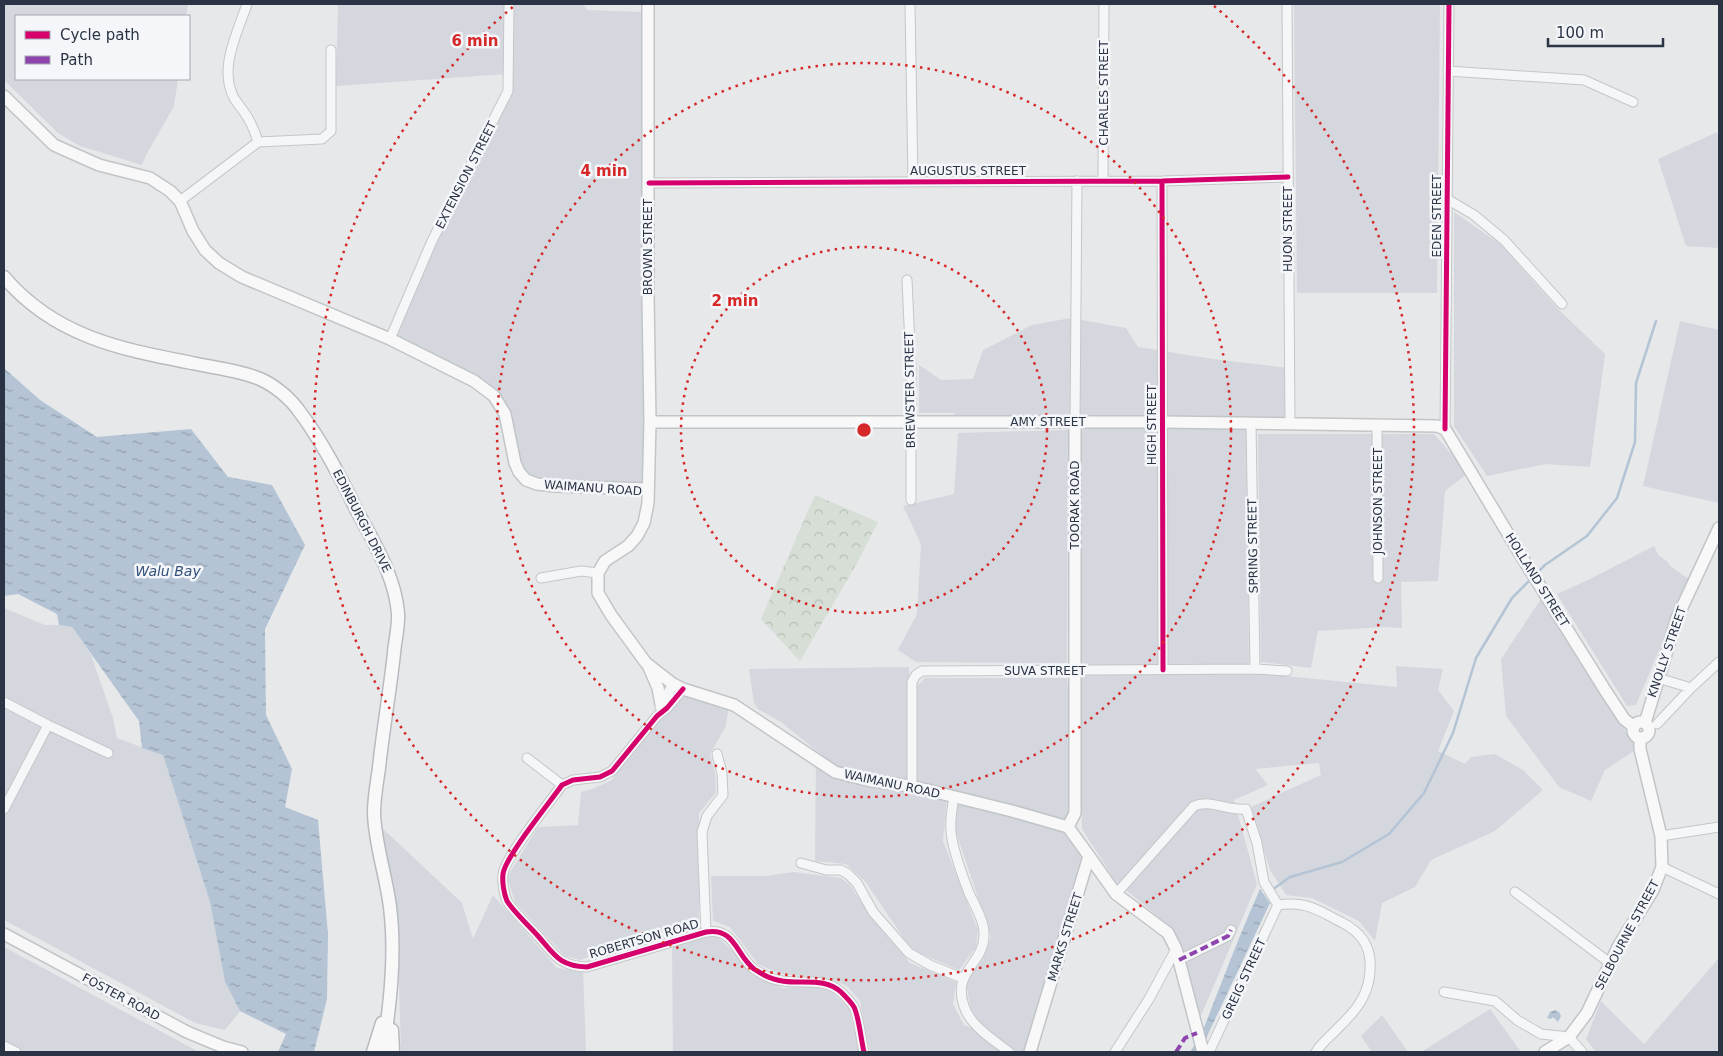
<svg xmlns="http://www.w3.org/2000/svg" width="1723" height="1056" font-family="'DejaVu Sans',sans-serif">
<defs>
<pattern id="park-crowns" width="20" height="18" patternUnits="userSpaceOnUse" patternTransform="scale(1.25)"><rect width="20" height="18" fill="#d6ded6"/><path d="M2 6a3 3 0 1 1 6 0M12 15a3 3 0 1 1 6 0" fill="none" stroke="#b8bfb9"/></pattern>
<pattern id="water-ripples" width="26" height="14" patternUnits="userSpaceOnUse" patternTransform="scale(1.25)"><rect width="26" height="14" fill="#b4c4d5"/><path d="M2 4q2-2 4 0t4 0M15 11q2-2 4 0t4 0" fill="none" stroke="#93a0af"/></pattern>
</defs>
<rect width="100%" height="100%" fill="#e6e8ea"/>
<!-- built -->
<path fill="#d4d7dd" d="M4,4H188L186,16H16V79H178L174,106L145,157L142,165L80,146L58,133L4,80Z
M338,4H505L506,74L336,86Z
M510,4H583L587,10L644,12L647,479L642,490L538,481L528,478L519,464L498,395L393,341L436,241L511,93Z
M1294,4H1440L1437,293H1297Z
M1717,132L1719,139V248L1686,246L1658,159Z
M1454,212L1500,244L1558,309L1605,354L1590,467L1546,464L1487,476L1454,426Z
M1071,318L1126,328L1138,347L1213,359L1288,368L1287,422L954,418V413H919V365L941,380L973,379L983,350L1032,325Z
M1680,321L1719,330V503L1643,486Z
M1080,427L1246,429L1249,668L1078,670Z
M1068,430L1067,663L916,662L898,650L917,614L921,544L903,506L954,494L958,433Z
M1258,434H1434L1468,473L1445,491L1438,581L1401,582L1402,628L1385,627L1318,631L1311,668L1261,662Z
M1654,546L1659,556L1667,561L1670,566L1689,579L1636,705L1627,706L1557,594L1590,579Z
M1541,599L1637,749L1605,770L1591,801L1559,787L1506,716L1501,659Z
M4,608L45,625H59L72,627L91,655L113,718L117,738L163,755L210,902L225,982L240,1011L225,1030L195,1023L4,920Z
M1396,666L1443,669L1438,690L1454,711L1438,751L1465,764L1471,757L1495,754L1523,770L1543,790L1495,831L1431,860L1415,887L1382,903L1375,941L1359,921L1312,898L1286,895L1270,870L1251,807L1321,775L1319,763L1255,769L1268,785L1234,800L1257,884L1200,1018L1181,947L1172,928L1116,882L1082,829L1081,675L1254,673L1397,687Z
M909,667L912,781H897L839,769L781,722L758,709L754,703L749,669Z
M925,678H1067L1073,742V803L1065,823L914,784L916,687Z
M681,689L729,705L726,726L710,754L715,773L716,792L699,813V920L580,960L565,956L515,902L507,877L538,827L578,825L581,792L592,789L612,780Z
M816,759L837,775L947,798L943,841L978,930L976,947L959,970L915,951L905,940L865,881L846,864L815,861Z
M958,800L1006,811L1072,835L1082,856L1023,1052H1017L992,1037L972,1018L966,982L983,959L991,937L955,829Z
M380,826L462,903L473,939L493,895L557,968L583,971L586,1052H401L397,913Z
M794,872L841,878L850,885L871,917L910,963L956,982L953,1004L964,1025L978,1031L1002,1052H870L860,1001L847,986L829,978L780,974L758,964L730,927L713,921L711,876H764Z
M714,933L742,960L751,974L783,988L818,986L830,990L849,1009L860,1052H673L672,945Z
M4,947L199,1052H4Z
M1719,958V1048L1715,1052H1596L1586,1039L1601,1001L1644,1044Z
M1490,1009L1521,1052H1421Z
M1382,1015L1408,1052H1372L1361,1036Z"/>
<!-- park -->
<path fill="url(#park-crowns)" d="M815,495L878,522L857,563L800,661L761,619Z"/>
<!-- water -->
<path fill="url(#water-ripples)" d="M4,368L40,400L97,437L191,429L228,477L272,485L305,545L265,629L266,715L292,769L285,807L318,820L328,934L327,999L314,1052H278L286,1034L240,1011L225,982L210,902L163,755L142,748L139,721L72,627L59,625L57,614L18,594L4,596Z
M1260,889L1270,903L1202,1047L1197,1052H1190C1204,1033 1210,1011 1219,989C1232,956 1245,922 1260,889Z
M1555,1010L1559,1012L1561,1016L1558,1022L1553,1017L1551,1019L1547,1018L1550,1012Z"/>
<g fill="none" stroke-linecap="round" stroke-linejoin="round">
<!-- stream -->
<path stroke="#b4c4d5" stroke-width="2.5" d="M1537,573L1545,565L1587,536L1617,498L1635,442L1636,383L1656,321
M1272,890L1290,877L1342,862L1389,834L1424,793L1453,733L1476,658L1512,598L1531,579"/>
<!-- minor casing -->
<g stroke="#c4c6c8" stroke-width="11">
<path id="minor" d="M247,4C238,32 218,68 234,98C239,106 245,112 249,120C253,127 256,135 258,142
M910,4L913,181
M1287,4L1290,424
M1448,71L1584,80L1633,102
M1103,181L1104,4
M1162,181L1163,670
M649,183L1162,181L1288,177
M1447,199L1474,215L1504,240L1562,304
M180,201L258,142L322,139L331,131V50
M907,280L911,368V500
M390,339L432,241L508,91L509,4
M1075,422L1077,181
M1251,423L1255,669
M1377,425L1378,578
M1445,429L1449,4
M541,578L581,571L598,573
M1658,678L1691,688L1719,662
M683,689L667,708L657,716L612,771L600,777L573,780L562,785C550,802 505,857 503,874C502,882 504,894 507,901C513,911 530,927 538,936C555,955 559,966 587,967L706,932C735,927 736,955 754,969C757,971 761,973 764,975C792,990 820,973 841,992C845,996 851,1002 854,1007C859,1017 861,1040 864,1052
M4,702L48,725L108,753
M660,707L673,684
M1657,724L1691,688
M527,758L562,785
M911,786L912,781V682L916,675L922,671L1255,669L1287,671
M954,797C952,808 950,820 951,831C952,849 963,877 969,893C975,906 985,922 984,936C983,965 952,971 964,1006C970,1026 994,1040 1009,1052
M4,809L48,725
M1661,836L1719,827
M801,863L826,870H841L848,874L857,883L873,912L909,953L930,965L962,978
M1662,867L1719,894
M1515,892L1610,963
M1116,894L1194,806C1210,799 1227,811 1246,809L1257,843L1264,882L1278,905
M1278,905C1308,901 1317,910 1343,923C1358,931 1369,943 1370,961C1372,990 1359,1008 1339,1027C1331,1036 1322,1042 1316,1052
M706,932L702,832L707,816L723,795L722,773L717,754
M1179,960L1228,936L1231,930
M1444,992L1495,1001L1517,1020L1541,1034L1569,1037L1582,1052
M4,1046L16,1052
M1115,1052L1149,999L1176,949
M1209,1052L1278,905"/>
</g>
<!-- major casing -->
<g stroke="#c2c5c8" stroke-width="14">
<path id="major" d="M648,4V295L650,422L648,503L644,523L637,536L628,546L605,561L598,573V593L611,615L646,663L673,684L683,689L734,705L835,772L871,781L911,786L1012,811L1068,827
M4,96L54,145L99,165L150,178L170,191L180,201L193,231L205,250L219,263L242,277L390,339L474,381L494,396L505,414L515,463L519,472L526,480L537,484L556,486L647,489
M650,422H1162L1437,426L1445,429L1525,562L1605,690L1624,719L1634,727
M648,665L658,688L661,704
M1633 730a8 8 0 1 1 16 0a8 8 0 1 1-16 0Z
M1645,723L1677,618L1719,528
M1068,827L1075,813V422
M1089,856L1116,894L1168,933L1176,949L1203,1052
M4,934L187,1032L223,1047L242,1052
M1030,1052L1089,856L1068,827
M1545,1052L1569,1037L1587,1013L1618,947L1653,890L1662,867L1661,836L1640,749V738"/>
</g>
<!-- highway casing -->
<g stroke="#b8bbbf" stroke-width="15">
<path id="highway" d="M4,277C54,336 119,349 192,363C214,368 239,370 260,379C274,385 290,398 299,411C322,441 340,476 357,511C374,543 395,576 398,613C399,626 395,640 394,653C390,691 383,729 379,768C377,782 374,798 374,813C375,845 386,875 390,907C396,955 390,1005 383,1052
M392,1030L393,1052
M373,1052L382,1023"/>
</g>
<!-- minor -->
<use href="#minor" stroke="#f5f6f7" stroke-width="9"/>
<!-- major -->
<use href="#major" stroke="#f8f8f8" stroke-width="11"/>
<!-- highway -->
<use href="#highway" stroke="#f8f8f8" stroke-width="12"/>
<!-- quiet -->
<path stroke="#8e44ad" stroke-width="4" stroke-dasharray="8 4" stroke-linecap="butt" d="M1179,960L1228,936L1231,930
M1176,1052L1185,1038L1197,1033"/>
<!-- cycleway casing -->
<g stroke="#f4f6f9" stroke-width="8">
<path id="cycleway" d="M1162,181L1163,670
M649,183L1162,181L1288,177
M1445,429L1449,4
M683,689L667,708L657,716L612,771L600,777L573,780L562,785C550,802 505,857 503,874C502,882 504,894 507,901C513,911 530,927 538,936C555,955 559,966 587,967L706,932C735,927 736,955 754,969C757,971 761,973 764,975C792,990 820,973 841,992C845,996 851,1002 854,1007C859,1017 861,1040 864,1052"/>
</g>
<!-- cycleway -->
<use href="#cycleway" stroke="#d6006c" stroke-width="5"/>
</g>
<!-- distance rings -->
<g fill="none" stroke="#d62828" stroke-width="2.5" stroke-dasharray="2.5 5">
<circle cx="864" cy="430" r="183"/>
<circle cx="864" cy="430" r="367"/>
<path d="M1214 6A550 550 0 1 1 514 6"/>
</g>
<g text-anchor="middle" stroke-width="5" stroke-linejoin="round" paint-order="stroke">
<!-- street labels -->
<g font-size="12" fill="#2b3445" stroke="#f4f6f9">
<text transform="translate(1104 93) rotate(-90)" y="4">CHARLES STREET</text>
<text x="968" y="175">AUGUSTUS STREET</text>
<text transform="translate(466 175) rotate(-63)" y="4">EXTENSION STREET</text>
<text transform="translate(1437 216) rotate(-90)" y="4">EDEN STREET</text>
<text transform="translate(1288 229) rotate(-90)" y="4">HUON STREET</text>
<text transform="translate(648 247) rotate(-90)" y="4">BROWN STREET</text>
<text transform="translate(910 390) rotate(-91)" y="4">BREWSTER STREET</text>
<text x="1048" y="426">AMY STREET</text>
<text transform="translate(1152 425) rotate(-90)" y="4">HIGH STREET</text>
<text transform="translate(593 488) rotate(4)" y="4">WAIMANU ROAD</text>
<text transform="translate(1378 501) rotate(-90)" y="4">JOHNSON STREET</text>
<text transform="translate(1075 505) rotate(-90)" y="4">TOORAK ROAD</text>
<text transform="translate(362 521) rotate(63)" y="4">EDINBURGH DRIVE</text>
<text transform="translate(1253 546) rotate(-91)" y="4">SPRING STREET</text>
<text transform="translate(1537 580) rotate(58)" y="4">HOLLAND STREET</text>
<text transform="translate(1667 652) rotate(-71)" y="4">KNOLLY STREET</text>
<text x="1045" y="675">SUVA STREET</text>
<text transform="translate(892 784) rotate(12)" y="4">WAIMANU ROAD</text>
<text transform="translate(1627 935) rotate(-62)" y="4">SELBOURNE STREET</text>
<text transform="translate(1065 937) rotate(-73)" y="4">MARKS STREET</text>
<text transform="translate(644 939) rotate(-16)" y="4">ROBERTSON ROAD</text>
<text transform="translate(1244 979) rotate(-65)" y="4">GREIG STREET</text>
<text transform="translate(121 997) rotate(28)" y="4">FOSTER ROAD</text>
</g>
<!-- water labels -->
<g font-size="14" font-style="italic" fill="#34527a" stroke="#f4f6f9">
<text x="168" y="576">Walu Bay</text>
</g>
</g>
<circle cx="864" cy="430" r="8" fill="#d62828" stroke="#f4f6f9" stroke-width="2.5"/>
<g font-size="15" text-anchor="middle" font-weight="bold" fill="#d62828" stroke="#f4f6f9" stroke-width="5" stroke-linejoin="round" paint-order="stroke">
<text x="475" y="46">6 min</text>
<text x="604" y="176">4 min</text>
<text x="735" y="306">2 min</text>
</g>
<!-- border -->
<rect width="1723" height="1056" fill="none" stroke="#2b3445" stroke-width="10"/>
<!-- legend -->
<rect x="15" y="15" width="175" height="65" fill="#f4f6f9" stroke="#a4a8b1"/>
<rect x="25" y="31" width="25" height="8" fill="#d6006c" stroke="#a4a8b1"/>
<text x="60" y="40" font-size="15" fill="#2b3445">Cycle path</text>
<rect x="25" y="56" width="25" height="8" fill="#8e44ad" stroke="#a4a8b1"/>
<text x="60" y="65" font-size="15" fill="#2b3445">Path</text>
<!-- scale -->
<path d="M1548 38v8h115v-8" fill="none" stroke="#2b3445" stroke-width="2.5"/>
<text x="1556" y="38" font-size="15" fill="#2b3445" stroke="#f4f6f9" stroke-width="4" paint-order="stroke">100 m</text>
</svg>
